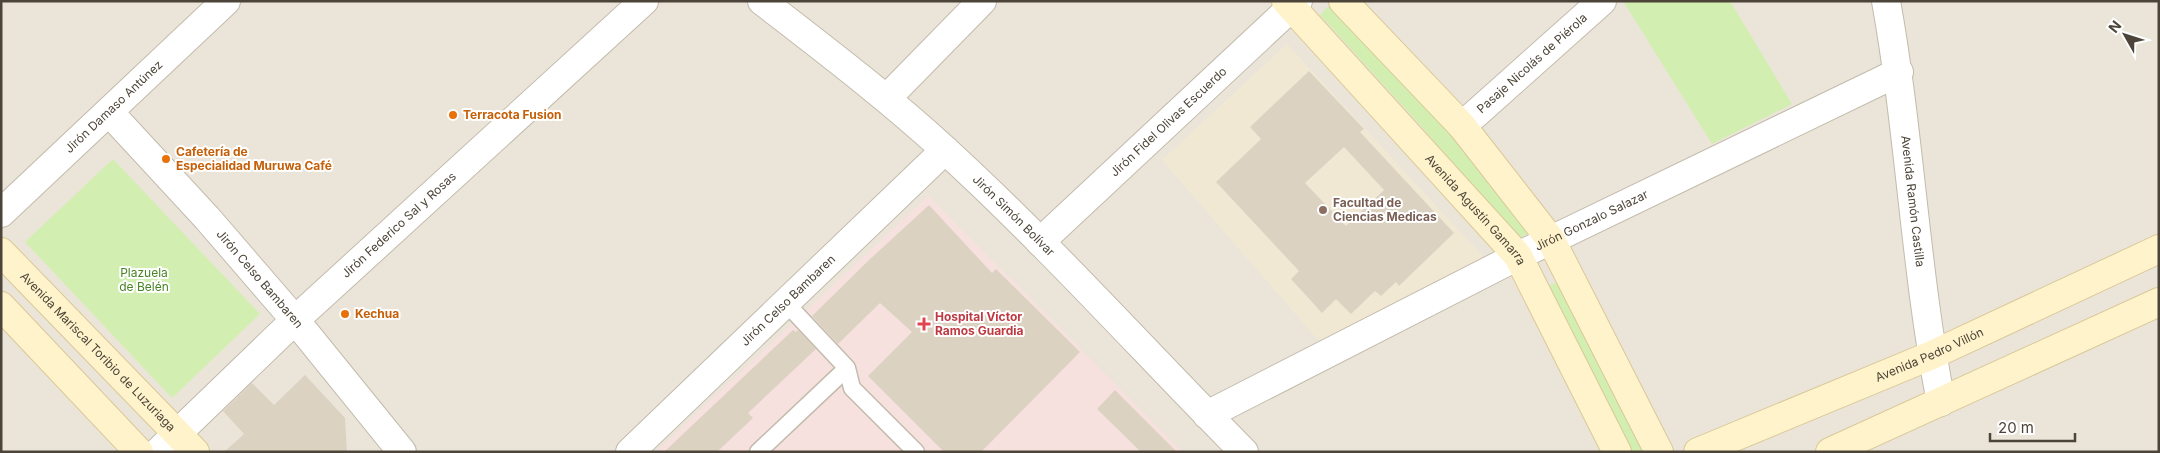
<svg xmlns="http://www.w3.org/2000/svg" width="2160" height="453" font-family="Inter,sans-serif">
<rect width="100%" height="100%" fill="#f7f3eb"/>
<!-- residential -->
<path fill="#ebe5d9" d="M1,1H2159V452H1Z"/>
<!-- education -->
<path fill="#f1e8d4" d="M1287,44L1485,259L1319,341L1162,160Z"/>
<!-- medical -->
<path fill="#f7e1de" d="M928,196L1183,452H656Z"/>
<!-- green -->
<path fill="#d2eeb1" d="M1623,1H1730L1792,104L1712,144Z
M1332,2L1535,228L1518,240L1422,127L1320,15Z
M113,159L260,314L172,398L25,242Z
M1562,280L1648,452H1631L1548,286Z"/>
<!-- building -->
<path fill="#dcd2c2" fill-rule="evenodd" d="M1309,71L1364,129L1360,132L1454,233L1399,286L1396,282L1381,296L1375,291L1351,314L1336,299L1322,313L1291,279L1299,271L1216,182L1261,139L1250,127ZM1344,147L1384,190L1346,226L1305,183Z
M929,205L992,273L996,269L1080,352L981,452H944L868,376L912,332L880,303L838,344L812,316L869,260Z
M793,330L796,332L798,330L816,349L748,413L753,418L717,452H664Z
M305,375L345,418L347,452H224L244,434L223,411L252,383L274,405Z
M1115,390L1177,452H1141L1097,409Z"/>
<g fill="none" stroke-linecap="round" stroke-linejoin="round">
<!-- service casing -->
<g stroke="#c3bbac" stroke-width="19">
<path id="service" d="M785,302L847,368L852,388L916,452
M758,452L847,368"/>
</g>
<!-- minor casing -->
<g stroke="#c3bbac" stroke-width="30">
<g id="minor">
<path id="s1" d="M762,1C824,49 886,96 944,149C1049,245 1144,351 1244,452"/>
<path d="M887,98L982,1"/>
<path id="s2" d="M109,112L207,218L295,320L402,452"/>
<path id="s3" d="M1462,126L1602,1"/>
<path id="s4" d="M1,213L226,1"/>
<path id="s5" d="M1040,242L1298,1"/>
<path id="s6" d="M1207,415L1518,256L1899,72"/>
<path id="s7" d="M158,452L295,320L644,1"/>
<path id="s8" d="M630,452L945,150"/>
</g>
</g>
<!-- tertiary casing -->
<g stroke="#c3bbac" stroke-width="30">
<g id="tertiary">
<path id="s9" d="M1886,1C1910,134 1915,270 1941,402"/>
</g>
</g>
<!-- secondary casing -->
<g stroke="#dac897" stroke-width="30">
<g id="secondary">
<path id="s10" d="M1286,1L1518,256L1617,452"/>
<path d="M1343,1L1462,126L1551,240L1659,452"/>
<path id="s11" d="M1,252L195,452"/>
<path d="M1,306L139,452"/>
<path id="s12" d="M1698,452L1932,355L2159,249"/>
<path d="M1830,452L2159,302"/>
</g>
</g>
<!-- service -->
<use href="#service" stroke="#fff" stroke-width="16"/>
<!-- minor -->
<use href="#minor" stroke="#fff" stroke-width="28"/>
<!-- tertiary -->
<use href="#tertiary" stroke="#fff" stroke-width="28"/>
<!-- secondary -->
<use href="#secondary" stroke="#fff3cc" stroke-width="28"/>
</g>
<!-- markers -->
<g fill="#e8710a" stroke="#fff" stroke-width="2">
<circle cx="453" cy="115" r="5"/>
<circle cx="166" cy="159" r="5"/>
<circle cx="345" cy="314" r="5"/>
</g>
<circle fill="#8d6e63" stroke="#fff" stroke-width="2" cx="1323" cy="210" r="5"/>
<path fill="#e0444e" stroke="#fff" stroke-width="2" d="M921.5 316.5h5v5h5v5h-5v5h-5v-5h-5v-5h5z"/>
<g text-anchor="middle" stroke-width="4" stroke-linejoin="round" paint-order="stroke">
<!-- street labels -->
<g font-size="12" fill="#4c4438" stroke="#fff">
<text dy="4" stroke="none"><textPath href="#s3" startOffset="94">Pasaje Nicolás de Piérola</textPath></text>
<text dy="4" stroke="none"><textPath href="#s4" startOffset="155">Jirón Damaso Antúnez</textPath></text>
<text dy="4" stroke="none"><textPath href="#s5" startOffset="176">Jirón Fidel Olivas Escuerdo</textPath></text>
<text dy="4" stroke="none"><textPath href="#s9" startOffset="202">Avenida Ramón Castilla</textPath></text>
<text dy="4" stroke="none"><textPath href="#s10" startOffset="282">Avenida Agustín Gamarra</textPath></text>
<text dy="4" stroke="none"><textPath href="#s1" startOffset="331">Jirón Simón Bolívar</textPath></text>
<text dy="4" stroke="none"><textPath href="#s6" startOffset="431">Jirón Gonzalo Salazar</textPath></text>
<text dy="4" stroke="none"><textPath href="#s7" startOffset="331">Jirón Federico Sal y Rosas</textPath></text>
<text dy="4" stroke="none"><textPath href="#s2" startOffset="225">Jirón Celso Bambaren</textPath></text>
<text dy="4" stroke="none"><textPath href="#s8" startOffset="219">Jirón Celso Bambaren</textPath></text>
<text dy="4" stroke="none"><textPath href="#s11" startOffset="139">Avenida Mariscal Toribio de Luzuriaga</textPath></text>
<text dy="4" stroke="none"><textPath href="#s12" startOffset="251">Avenida Pedro Villón</textPath></text>
</g>
<!-- food labels -->
<g font-size="12" font-weight="bold" fill="#c56008" stroke="#fff" text-anchor="start">
<text x="463" y="119">Terracota Fusion</text>
<text x="176" y="156">Cafetería de<tspan x="176" dy="14">Especialidad Muruwa Café</tspan></text>
<text x="355" y="318">Kechua</text>
</g>
<!-- education labels -->
<g font-size="12" font-weight="bold" fill="#785e54" stroke="#fff" text-anchor="start">
<text x="1333" y="207">Facultad de<tspan x="1333" dy="14">Ciencias Medicas</tspan></text>
</g>
<!-- park labels -->
<g font-size="12" fill="#498424" stroke="#fff">
<text x="144" y="277">Plazuela<tspan x="144" dy="14">de Belén</tspan></text>
</g>
<!-- health labels -->
<g font-size="12" font-weight="bold" fill="#be3a42" stroke="#fff" text-anchor="start">
<text x="935" y="321">Hospital Víctor<tspan x="935" dy="14">Ramos Guardia</tspan></text>
</g>
</g>
<!-- border -->
<rect width="2160" height="453" fill="none" stroke="#4c4438" stroke-width="5"/>
<!-- north arrow -->
<g transform="translate(2125 35) rotate(309)" stroke="#ffffff" stroke-width="4" paint-order="stroke">
<path d="M0-4L9 19L0 12L-9 19Z" fill="#4c4438"/>
<text y="-8" font-size="14" font-weight="bold" text-anchor="middle" fill="#4c4438">N</text>
</g>
<!-- scale -->
<path d="M1990 433v8h85v-8" fill="none" stroke="#4c4438" stroke-width="2.5"/>
<text x="1998" y="433" font-size="15" fill="#4c4438" stroke="#ffffff" stroke-width="4" paint-order="stroke">20 m</text>
</svg>
